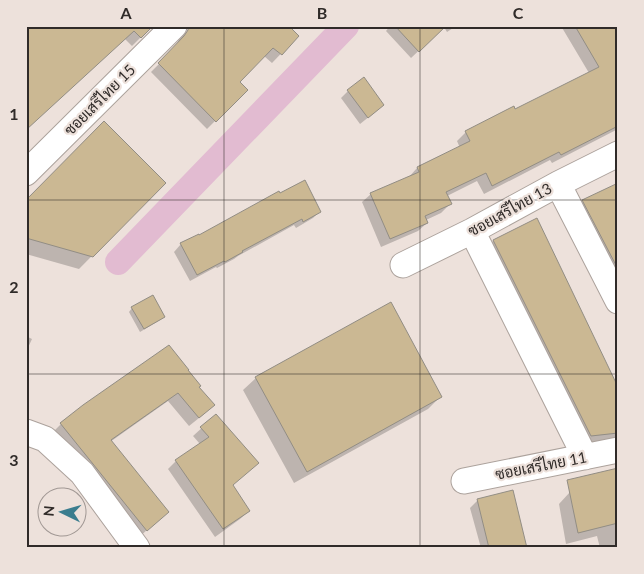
<svg xmlns="http://www.w3.org/2000/svg" width="644" height="574" font-family="Lato,Sarabun,sans-serif">
<rect width="100%" height="100%" fill="#ede1db"/>
<!-- shadow -->
<path fill="#0003" d="M152,26L132,46L125,39L26,27Z
M390,26H456L447,32L444,27L411,58L386,31Z
M561,26H618V129L552,163L550,160L484,194L477,181L447,196L450,204L441,213L426,220L427,223L418,231L381,247L362,202L371,194L409,177L417,168L460,148L457,141L466,132L513,108L515,111L589,73Z
M188,30L298,36L272,63L264,56L238,82L246,90L207,129L151,72L176,47L179,39Z
M348,91L382,105L375,112L360,124L341,98Z
M164,183L79,269L26,254V202Z
M618,185V306L570,214L583,201Z
M320,211L313,218L296,228L294,225L238,256L234,259L217,268L216,267L190,281L174,252L181,244Z
M537,220L618,389V443L578,449L481,254L493,241Z
M132,308L164,317L160,320L140,332L129,312Z
M26,336L32,339L26,352Z
M256,378L441,396L428,409L294,483L243,390Z
M198,387L204,414L189,426L168,401L110,442L167,512L137,539L52,433L61,424Z
M216,415L232,486L249,511L240,519L215,537L168,469L176,461L200,444L193,436Z
M618,482V548H600L597,536L566,544L559,504L570,492Z
M478,500L526,548H481L470,508Z"/>
<g fill="none" stroke-linecap="round" stroke-linejoin="round">
<!-- canal -->
<path stroke="#e2bbd1" stroke-width="26" d="M118,262L346,26"/>
</g>
<!-- building -->
<path fill="#cbb893" stroke="#928d84" d="M26,26H153L141,38L134,31L26,130Z
M188,26H294L292,29L299,36L282,55L273,48L240,82L248,90L216,122L158,63L184,36L188,30Z
M395,26H446L419,52Z
M575,26H618V126L561,155L559,152L492,186L486,173L446,192L452,204L425,216L428,223L390,239L370,193L419,172L417,167L470,141L465,131L514,106L515,109L599,67Z
M364,77L384,105L368,118L347,90Z
M104,121L166,183L93,257L26,238V200Z
M305,180L321,212L303,222L302,219L242,251L243,252L225,262L224,261L197,275L180,243L199,234V235L279,191L280,193Z
M618,183V269L582,200Z
M537,218L618,387V433L591,436L493,240Z
M153,295L165,317L144,329L131,307Z
M391,302L442,397L307,472L255,377Z
M169,345L189,370H188L201,386L199,387L215,405L199,418L178,393L111,440L169,512L147,531L60,423L83,405Z
M216,414L259,463L233,485L250,511L223,529L175,460L209,437L200,427Z
M618,468V523L578,533L567,480Z
M513,490L527,548H489L477,499Z"/>
<g fill="none" stroke-linecap="round" stroke-linejoin="round">
<!-- minor casing -->
<g stroke="#aca29c" stroke-width="27">
<path id="minor" d="M26,173L174,26
M558,184L618,301
M472,231L585,457
M403,265L472,231L558,184L618,154
M26,432L45,439L82,473L137,548
M464,481L618,450"/>
</g>
<!-- minor -->
<use href="#minor" stroke="#fff" stroke-width="25"/>
</g>
<!-- grid -->
<path fill="none" stroke="#302b29" stroke-width="1" stroke-opacity="0.55" d="M224,26V548M420,26V548M26,200H618M26,374H618"/>
<g text-anchor="middle" stroke-width="4.5" stroke-linejoin="round" paint-order="stroke">
<!-- street labels -->
<g font-size="15" fill="#302b29" stroke="#ede1db">
<text transform="translate(100 100) rotate(-45)" y="5">ซอยเสรีไทย 15</text>
<text transform="translate(510 210) rotate(-29)" y="5">ซอยเสรีไทย 13</text>
<text transform="translate(541 466) rotate(-11)" y="5">ซอยเสรีไทย 11</text>
</g>
</g>
<!-- border -->
<rect width="644" height="574" fill="none" stroke="#ede1db" stroke-width="55"/>
<!-- north arrow -->
<g transform="translate(62 512) rotate(275)"><circle r="24" fill="#ede1db" stroke="#a19894"/>
<path d="M0-4L9 19L0 12L-9 19Z" fill="#3a7d8e"/>
<text y="-8" font-size="14" font-weight="bold" text-anchor="middle" fill="#302b29">N</text>
</g>
<rect x="28" y="28" width="588" height="518" fill="none" stroke="#302b29" stroke-width="2"/>
<g font-size="16" text-anchor="middle" font-weight="bold" fill="#302b29">
<text x="126" y="19">A</text>
<text x="322" y="19">B</text>
<text x="518" y="19">C</text>
<text x="14" y="120">1</text>
<text x="14" y="293">2</text>
<text x="14" y="466">3</text>
</g>
</svg>
